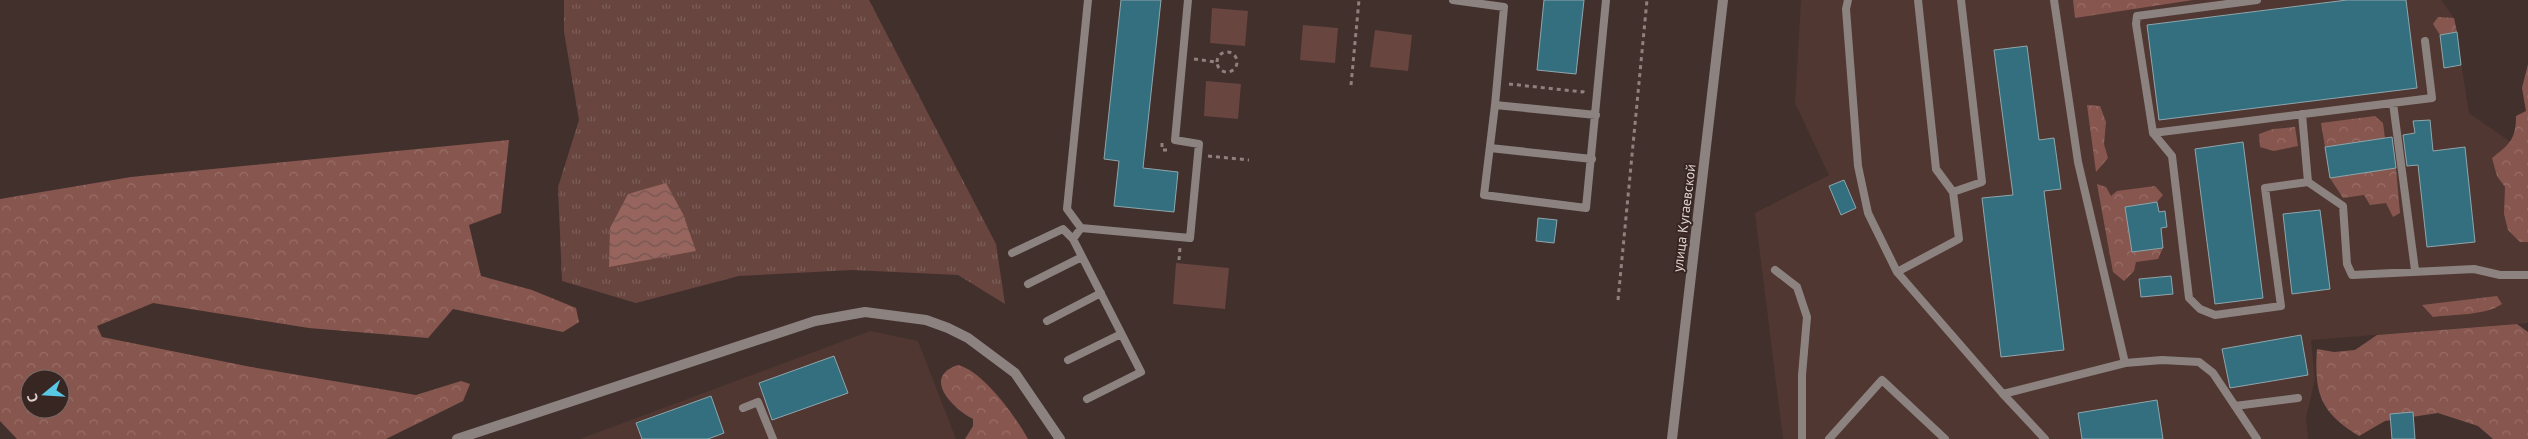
<svg xmlns="http://www.w3.org/2000/svg" width="2528" height="439" font-family="'PT Sans',sans-serif">
<defs>
<pattern id="grass-tufts" width="24" height="20" patternUnits="userSpaceOnUse" patternTransform="scale(1.25)"><rect width="24" height="20" fill="#68453f"/><path d="M3 7l-1-3M5 7V3M7 7l1-3M15 17l-1-3M17 17v-4M19 17l1-3" fill="none" stroke="#7d5f5a"/></pattern>
<pattern id="forest-crowns" width="20" height="18" patternUnits="userSpaceOnUse" patternTransform="scale(1.25)"><rect width="20" height="18" fill="#87574f"/><path d="M2 6a3 3 0 1 1 6 0M12 15a3 3 0 1 1 6 0" fill="none" stroke="#986e67"/></pattern>
<pattern id="water-waves" width="16" height="10" patternUnits="userSpaceOnUse" patternTransform="scale(1.25)"><rect width="16" height="10" fill="#97655d"/><path d="M0 5q4-4 8 0t8 0" fill="none" stroke="#755651"/></pattern>
</defs>
<rect width="100%" height="100%" fill="#42302d"/>
<!-- built -->
<path fill="#503732" d="M1801,0H2073L2074,6L2124,0H2441L2454,18L2469,113L2528,154V323L2311,340L2315,379L2306,418L2308,439H1783L1755,213L1829,175L1795,103Z
M870,331L918,341L956,439H580Z"/>
<!-- grass -->
<path fill="url(#grass-tufts)" d="M564,0H869L996,244L1005,304L958,275L852,270L739,276L636,303L562,281L558,187L579,120L564,32Z"/>
<!-- forest -->
<path fill="url(#forest-crowns)" fill-rule="evenodd" d="M2073,0H2193L2075,18Z
M2438,17L2454,18L2457,32L2440,35L2433,24Z
M2528,64V242H2520L2508,230L2504,214L2505,187L2497,176L2492,158C2510,144 2516,139 2516,116L2526,111L2522,88Z
M2087,105L2100,106L2106,122L2104,144L2108,158L2096,172Z
M2375,116L2383,123L2385,138L2325,147L2321,123Z
M2295,127L2298,146L2274,151L2260,147L2259,134L2273,129Z
M509,140L501,213L469,225L481,276L532,290L576,308L579,322L563,332L453,309L428,338L309,328L153,303L97,326L102,337L251,367L416,395L461,381L470,384L463,401L386,439H17L0,421V199L131,177ZM30,379H60V409H30Z
M2396,168L2400,213L2393,217L2386,203L2370,205L2364,195L2343,198L2330,178Z
M2097,184L2106,187L2111,196L2117,191L2155,186L2163,195L2157,202L2125,207L2132,252L2163,248L2158,259L2136,262L2134,271L2124,281L2113,272Z
M2497,296L2502,304C2484,316 2454,314 2433,317L2422,305Z
M2517,324L2528,332V439H2493L2478,426L2438,413L2385,421L2359,436C2320,412 2314,393 2317,349L2334,352L2355,350L2377,335Z
M958,365C983,371 1016,417 1028,439H965L973,426V419C953,409 921,377 958,365Z"/>
<!-- park -->
<path fill="#68453f" d="M1212,8L1248,11L1245,46L1210,43Z
M1303,25L1338,28L1335,63L1300,60Z
M1375,30L1412,35L1408,71L1370,67Z
M1206,81L1241,84L1238,119L1204,116Z
M1176,263L1229,268L1225,309L1173,304Z"/>
<!-- water -->
<path fill="url(#water-waves)" d="M666,183L683,214L696,251L609,267L610,228L628,194Z"/>
<!-- building -->
<path fill="#336f7e" stroke="#8fa6ad" d="M1121,0H1161L1143,168L1178,172L1174,212L1114,206L1119,161L1104,159Z
M1544,0H1584L1576,74L1537,70Z
M2347,0H2406L2417,88L2159,120L2147,25Z
M2457,32L2461,65L2444,68L2440,35Z
M2027,46L2039,140L2054,138L2061,189L2044,191L2064,350L2001,357L1982,198L2013,195L1994,50Z
M2430,120L2433,151L2465,147L2475,242L2427,247L2418,165L2407,166L2403,135L2415,133L2413,121Z
M2392,137L2396,168L2330,178L2325,147Z
M2243,142L2263,298L2215,304L2195,149Z
M1844,180L1856,208L1841,215L1829,186Z
M2157,202L2159,212L2165,211L2167,227L2161,228L2163,248L2132,252L2125,207Z
M2320,210L2330,289L2292,294L2283,214Z
M1538,218L1557,220L1554,243L1536,241Z
M2171,276L2173,294L2141,297L2139,279Z
M2301,335L2308,375L2230,388L2222,349Z
M834,356L848,393L772,420L759,383Z
M711,396L724,433L708,439H642L636,423Z
M2157,400L2163,439H2082L2078,413Z
M2413,412L2415,439H2392L2390,414Z"/>
<g fill="none" stroke-linecap="round" stroke-linejoin="round">
<!-- path -->
<path stroke="#90817e" stroke-width="3" stroke-dasharray="4 4" stroke-linecap="butt" d="M1217 62a10 10 0 1 1 20 0a10 10 0 1 1-20 0Z
M1194,59L1216,62
M1509,84L1583,92L1584,88
M1351,85L1359,0
M1162,143V150H1169
M1208,156L1249,160
M1179,260L1180,248
M1618,300L1647,0"/>
<!-- lane -->
<path stroke="#8c8381" stroke-width="8" d="M1088,0L1067,209L1081,228L1190,238L1199,144L1175,140L1188,0
M1453,0L1504,7L1495,105L1596,115
M1848,0L1846,9L1858,166L1868,213L1897,272L2003,394L2045,439
M1918,0L1936,169L1953,192
M2054,0L2078,162L2125,363
M2257,0L2137,16L2136,24L2153,133L2172,156L2189,298L2200,309L2215,315L2281,306L2265,188L2308,182L2343,206L2347,264L2352,275L2474,269L2500,275H2528
M2393,103L2415,270
M1495,105L1484,195L1586,208L1606,0
M2302,114L2308,182
M2153,133L2432,98L2425,41
M1490,148L1592,159
M1081,228L1073,239L1141,372L1087,399
M1012,253L1063,229L1073,239
M1775,270L1797,287L1807,317L1802,375V439
M1897,272L1959,239L1953,192L1982,182L1961,0
M1028,284L1082,257
M1047,321L1101,293
M1068,360L1121,334
M2003,394L2125,363L2162,360L2199,362L2213,373L2257,439
M2235,406L2298,398
M743,408L758,402L773,439
M1829,439L1882,380L1945,439"/>
<!-- street -->
<path stroke="#8c8381" stroke-width="10" d="M457,439L815,321L865,312L926,320L948,328L968,338L1015,373L1060,439
M1672,439L1723,0"/>
</g>
<g text-anchor="middle" stroke-width="4" stroke-linejoin="round" paint-order="stroke">
<!-- street labels -->
<g font-size="14" fill="#ded2cf" stroke="#382623">
<text transform="translate(1684 218) rotate(-83)" y="5">улица Кугаевской</text>
</g>
</g>
<!-- north arrow -->
<g transform="translate(45 394) rotate(252)"><circle r="24" fill="#382623" stroke="#7a6b68"/>
<path d="M0-4L9 19L0 12L-9 19Z" fill="#58c8e4"/>
<text y="-8" font-size="14" font-weight="bold" text-anchor="middle" fill="#ded2cf">С</text>
</g>
</svg>
